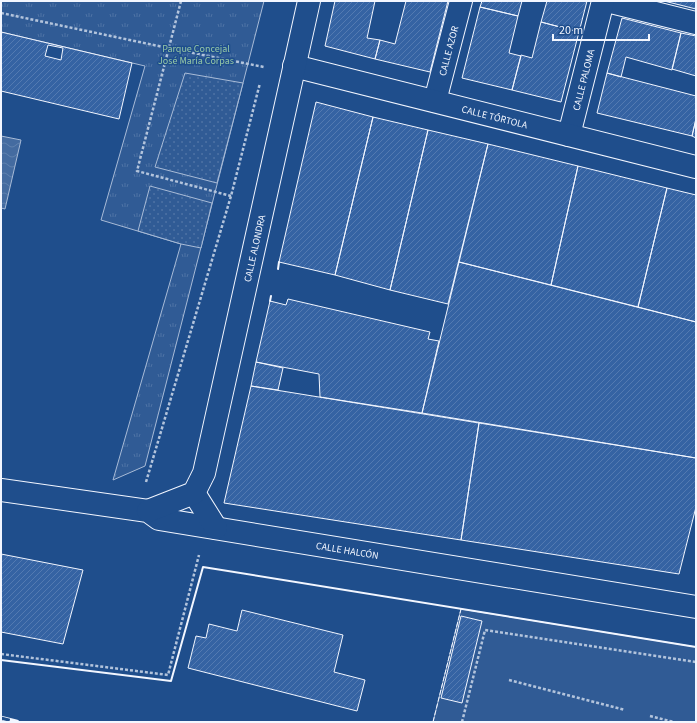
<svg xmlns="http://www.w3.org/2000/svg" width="697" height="723" font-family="'Source Sans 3',sans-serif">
<defs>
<pattern id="grass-tufts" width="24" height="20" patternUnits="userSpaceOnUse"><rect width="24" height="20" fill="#305b95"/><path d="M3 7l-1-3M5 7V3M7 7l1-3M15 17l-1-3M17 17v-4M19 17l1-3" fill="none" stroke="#4e73a5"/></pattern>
<pattern id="garden-dots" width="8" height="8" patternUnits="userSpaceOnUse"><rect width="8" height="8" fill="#305b95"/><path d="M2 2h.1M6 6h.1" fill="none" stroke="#4e73a5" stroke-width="1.8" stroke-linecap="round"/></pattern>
<pattern id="water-waves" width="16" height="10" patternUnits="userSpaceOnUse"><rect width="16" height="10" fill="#446ba0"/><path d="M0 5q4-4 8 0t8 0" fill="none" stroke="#5f81ae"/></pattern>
<pattern id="building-hatch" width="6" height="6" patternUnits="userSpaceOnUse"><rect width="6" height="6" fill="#3563a3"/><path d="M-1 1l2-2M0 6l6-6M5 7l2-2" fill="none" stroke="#537ab1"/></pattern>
</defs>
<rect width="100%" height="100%" fill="#1f4e8c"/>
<!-- grass -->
<path fill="url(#grass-tufts)" stroke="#a8bbd7" d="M1,1H264L145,466L113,480L181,244L101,220L145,66L1,32Z"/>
<!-- garden -->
<path fill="url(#garden-dots)" stroke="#a8bbd7" d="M185,73L243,83L217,183L155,167Z
M150,186L212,203L201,248L181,244L138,231Z"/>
<!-- pitch -->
<path fill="#305b95" stroke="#a8bbd7" d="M461,609L696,647V722H433Z"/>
<!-- water -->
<path fill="url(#water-waves)" stroke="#a8bbd7" d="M1,136L21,140L5,209L1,208Z"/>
<!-- building -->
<path fill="url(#building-hatch)" stroke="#f2f6ff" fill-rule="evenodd" d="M335,1H375L367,38L380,40L375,59L325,46Z
M406,1H448L430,72L375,59L380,40L395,44Z
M482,1H522L518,16L480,7Z
M547,1H587L579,32L541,22Z
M664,1H696V9Z
M480,7L518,16L509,53L521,56L512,90L462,78Z
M622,18L681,33L672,70L626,57L621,77L607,73Z
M541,22L579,32L561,102L512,90L521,55L532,58Z
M1,32L132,63L119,119L1,91ZM48,45L63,48L61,60L45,56Z
M681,33L696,36V76L672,69Z
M607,73L696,96V119L692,136L597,113Z
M316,102L373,117L335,275L279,262Z
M373,117L428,130L390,290L335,275Z
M696,119V138L692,136Z
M428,130L488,144L448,304L390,290Z
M488,144L578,166L551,285L459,262Z
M578,166L667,188L638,307L551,285Z
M667,188L696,195V322L638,307Z
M459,262L696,322V458L422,413Z
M288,299L430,332L428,339L439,341L422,413L320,397L319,374L256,362L270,301L286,305Z
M256,362L283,368L278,390L251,386Z
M251,386L479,423L461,540L224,503Z
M479,423L696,458V507L679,574L461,540Z
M1,554L83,570L63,644L1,632Z
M242,610L343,635L334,672L365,680L357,711L188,668L196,636L206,638L209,624L237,631Z
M461,616L482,621L462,703L441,698Z"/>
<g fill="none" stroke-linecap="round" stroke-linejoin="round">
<!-- street casing -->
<g stroke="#f2f6ff" stroke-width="24">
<g id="street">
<path d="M607,1L696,23"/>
<path id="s1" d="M435,101L461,1"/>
<path id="s2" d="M569,135L603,1"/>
</g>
</g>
<!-- secondary casing -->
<g stroke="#f2f6ff" stroke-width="24">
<g id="secondary">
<path id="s3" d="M294,66L696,167"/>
<path id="s4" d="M1,490L148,511L159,519L696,607"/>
<path d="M194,493L216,528"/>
<path id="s5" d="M148,511L194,493L204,473L309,1"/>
</g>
</g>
<!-- path -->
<path stroke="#b3c4dc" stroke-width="2.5" stroke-dasharray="3 2" stroke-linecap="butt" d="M181,1L137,171L231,196
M1,13L168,48L264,67
M146,482L231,196L260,83
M1,654L168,675L199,555
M509,680L625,710
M650,716L674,722
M462,722L485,630L696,662"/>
<!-- street -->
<use href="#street" stroke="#1f4e8c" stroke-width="22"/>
<!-- secondary -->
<use href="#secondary" stroke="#1f4e8c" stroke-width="22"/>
<!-- rail casing -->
<g stroke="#f2f6ff" stroke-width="4.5">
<path id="rail" d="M1,718L17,722"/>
</g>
<!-- rail -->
<use href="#rail" stroke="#1f4e8c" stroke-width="3" stroke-dasharray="9" stroke-linecap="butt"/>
<!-- fence -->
<path stroke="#f2f6ff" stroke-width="1" stroke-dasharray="5 2" stroke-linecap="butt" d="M433,722L461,609"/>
<!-- wall -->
<path stroke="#f2f6ff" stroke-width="2" d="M278,269L279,262
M270,301L271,296
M1,660L171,681L203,567L696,647"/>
</g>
<g text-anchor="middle" stroke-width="3" stroke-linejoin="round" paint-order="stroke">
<!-- park labels -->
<g font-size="10" fill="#97c8a6" stroke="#1f4e8c">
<text x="196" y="52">Parque Concejal<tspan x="196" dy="12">José María Corpas</tspan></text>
</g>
<!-- street labels -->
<g font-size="10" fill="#f2f6ff" stroke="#1f4e8c">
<text dy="4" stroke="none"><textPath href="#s1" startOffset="52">CALLE AZOR</textPath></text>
<text dy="4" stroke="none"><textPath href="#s2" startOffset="57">CALLE PALOMA</textPath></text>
<text dy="4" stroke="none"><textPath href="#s3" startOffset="207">CALLE TÓRTOLA</textPath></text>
<text dy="4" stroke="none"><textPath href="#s5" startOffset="302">CALLE ALONDRA</textPath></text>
<text dy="4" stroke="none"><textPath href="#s4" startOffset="353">CALLE HALCÓN</textPath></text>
</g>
</g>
<!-- border -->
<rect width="697" height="723" fill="none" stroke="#f2f6ff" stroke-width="4"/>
<!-- scale -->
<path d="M553 34v6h96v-6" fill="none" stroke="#f2f6ff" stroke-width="2"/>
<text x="559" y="34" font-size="12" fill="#f2f6ff" stroke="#1f4e8c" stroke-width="3" paint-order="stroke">20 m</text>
</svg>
